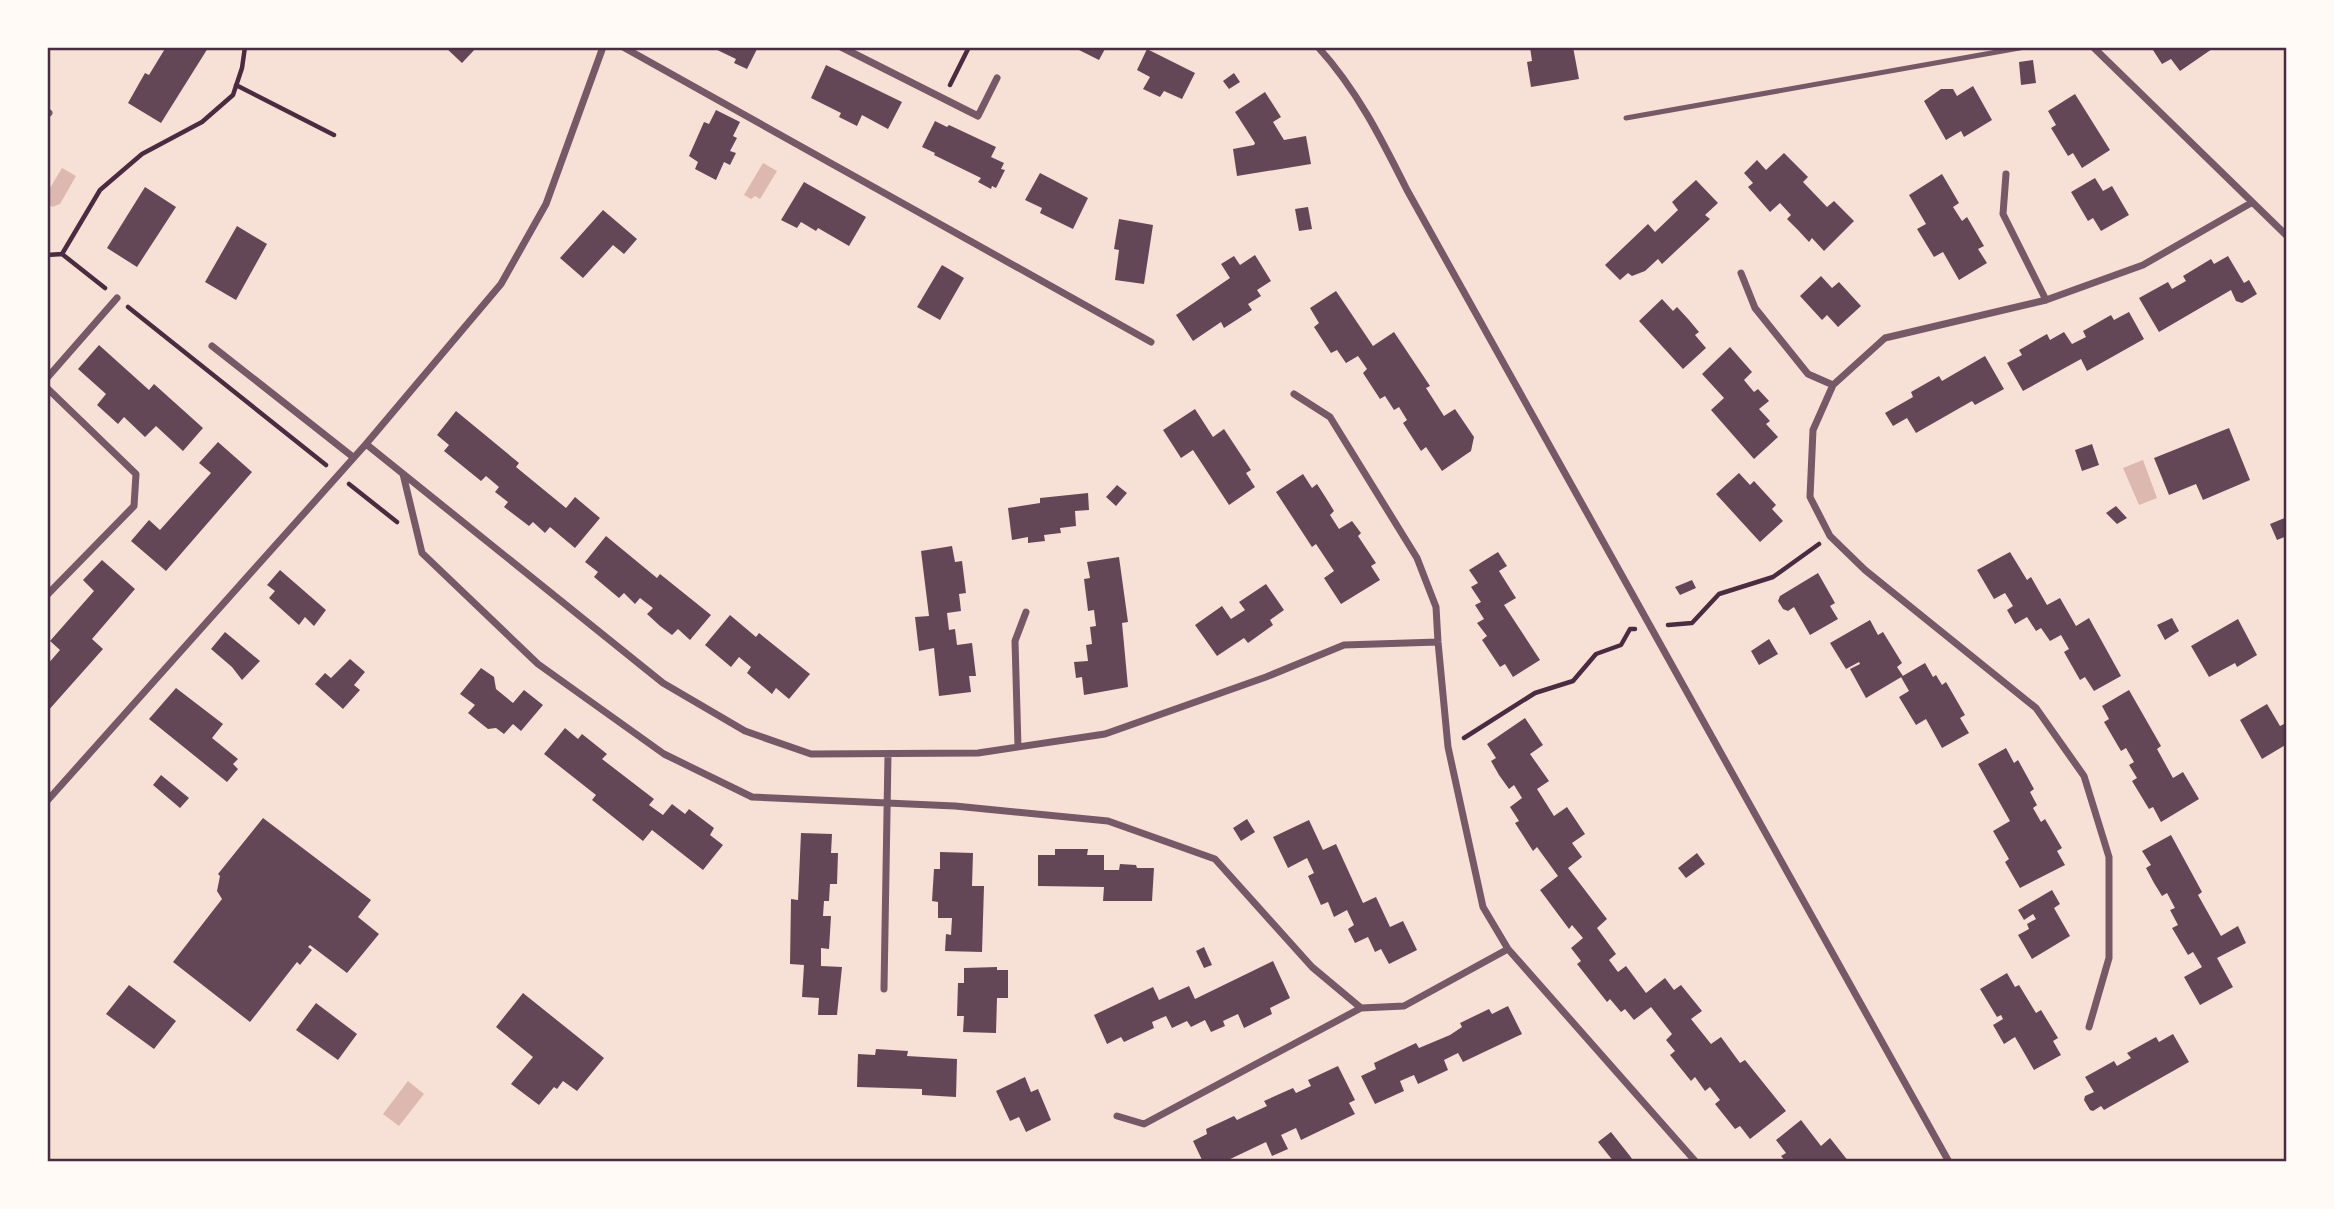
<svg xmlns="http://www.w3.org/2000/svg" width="2334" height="1209" font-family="Barlow,sans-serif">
<rect width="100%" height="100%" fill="#f7e1d7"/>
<!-- water -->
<path fill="#dcb8b0" d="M763,163L777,171L760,199L755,196L751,199L744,195Z
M62,168L76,176L60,204L52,207L47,203V193Z
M2143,460L2157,498L2139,505L2123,468Z
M408,1081L424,1094L399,1126L383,1114Z"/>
<!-- building -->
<path fill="#644757" d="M166,47L208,48L161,123L128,103L145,73L149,75Z
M445,47H477L462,63Z
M711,47H758L747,69L734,63L736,59Z
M1073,47H1106L1099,60Z
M1530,47H1573L1579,79L1531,87L1527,62L1532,61Z
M2151,47H2215L2180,71L2171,59L2162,64Z
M1147,49L1195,73L1182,99L1164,91L1160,97L1143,89L1150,77L1137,70Z
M2033,60L2036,83L2021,85L2019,62Z
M826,65L902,102L888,129L862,115L857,126L839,117L841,113L811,98Z
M1234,73L1240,82L1229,89L1223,81Z
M1973,86L1992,120L1964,137L1961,131L1946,140L1924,101L1941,89H1953L1957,96Z
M1265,92L1281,117L1273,122L1284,140L1306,136L1311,164L1237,176L1233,149L1254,145L1255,143L1235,112Z
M2075,94L2110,150L2082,168L2073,153L2068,156L2051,128L2056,125L2048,111Z
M716,110L740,122L733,136L737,138L730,151L736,153L730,165L724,162L716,180L695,169L698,162L689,156L704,122L709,124Z
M935,121L947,127L949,125L996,147L991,157L1004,163L1001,169L1005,170L996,188L992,186L991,189L978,182L981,178L934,155L935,153L922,147Z
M1784,153L1808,177L1803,182L1827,207L1834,201L1854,221L1824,251L1812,238L1809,242L1798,230L1787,219L1791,215L1780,203L1770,212L1748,187L1753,183L1744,173L1757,160L1766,170Z
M1040,173L1088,198L1073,229L1040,213L1042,208L1025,200Z
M1942,174L1959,203L1953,207L1962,221L1967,217L1984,246L1978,249L1987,263L1959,280L1943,252L1934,257L1917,229L1926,224L1909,195Z
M2095,178L2103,191L2112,186L2129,215L2101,231L2093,218L2088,221L2071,192Z
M1696,180L1718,203L1705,215L1710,219L1662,264L1658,259L1645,271L1632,276L1628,273L1620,280L1605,265L1648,224L1655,232L1678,210L1672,202Z
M804,182L866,217L849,246L818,228L816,231L801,222L797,228L781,220Z
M145,187L176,207L137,267L107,248Z
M1308,207L1312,229L1299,231L1295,209Z
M603,210L637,239L624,254L613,245L583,278L560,258Z
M1119,219L1153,225L1144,284L1115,280L1119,250L1114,249Z
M237,226L267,244L236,300L205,282Z
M1255,255L1271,281L1257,290L1261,296L1248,304L1252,310L1224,328L1221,322L1193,341L1176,315L1230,278L1221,264L1234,256L1240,265Z
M2228,256L2244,283L2249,280L2257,294L2242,303L2236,301L2231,290L2159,332L2139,298L2168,282L2172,289L2186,281L2183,276L2211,259L2214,264Z
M942,265L964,278L940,320L917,307Z
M1821,276L1832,288L1839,282L1861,306L1838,327L1827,315L1822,320L1800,296Z
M1336,291L1373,346L1394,332L1430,386L1426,388L1444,416L1455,409L1474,437L1471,451L1442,471L1426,447L1421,451L1403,423L1407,420L1399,407L1394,410L1385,396L1380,399L1363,373L1367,369L1358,356L1346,363L1337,350L1331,353L1314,327L1319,323L1310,308Z
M1662,299L1673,311L1677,307L1689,320L1699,332L1695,335L1706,348L1683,369L1639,321Z
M2129,312L2144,339L2087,371L2081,359L2023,391L2007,363L2022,355L2019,350L2047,334L2050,340L2064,332L2072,344L2086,337L2083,331L2111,315L2114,320Z
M99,345L149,390L154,384L203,428L183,451L156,426L145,437L124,417L118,424L97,405L106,394L78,369Z
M1730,347L1752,372L1744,380L1754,392L1758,389L1769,401L1759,409L1770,421L1766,424L1778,437L1754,459L1711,410L1724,398L1702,374Z
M1985,356L2004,389L1975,405L1972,401L1916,433L1907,418L1893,426L1885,413L1913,397L1911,392L1939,376L1942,381Z
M1195,409L1213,437L1224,429L1251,470L1246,473L1255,487L1229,505L1193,450L1181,458L1163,430Z
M456,411L519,463L516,467L566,508L575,497L600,518L575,548L550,527L545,533L533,522L529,526L504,507L508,502L495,492L499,487L486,476L481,481L444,451L449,445L437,435Z
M2229,428L2250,480L2203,500L2196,484L2169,495L2154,458Z
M218,442L252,472L166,571L131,541L149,520L160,530L211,473L199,463Z
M2092,444L2099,465L2082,471L2075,450Z
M1739,473L1750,485L1754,481L1776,505L1772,509L1783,521L1760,542L1716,494Z
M1303,474L1312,488L1317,484L1326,498L1334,511L1330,515L1339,529L1352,521L1361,533L1358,536L1376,563L1371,566L1380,580L1341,604L1324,578L1334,571L1316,544L1312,547L1276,492Z
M1117,485L1127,493L1116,506L1106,497Z
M1088,493L1089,510L1075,511L1076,526L1060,528L1061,533L1044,535L1045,541L1028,543V537L1012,540L1008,508L1040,503V498Z
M2116,506L2127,518L2117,524L2106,513Z
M2287,517V536L2277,540L2270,524Z
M606,536L657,578L660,574L711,615L690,640L678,629L672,635L660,626L647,614L653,608L640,598L635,604L624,593L619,598L594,577L598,572L585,562Z
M952,546L955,562L962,561L966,593L959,594L961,611L947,613L949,630L955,629L957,645L972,643L976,676H969L971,692L939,696L934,648L919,651L915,617L929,616L921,551Z
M1498,552L1507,566L1499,571L1516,598L1504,605L1540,660L1513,677L1505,664L1500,667L1482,640L1487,636L1477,623L1484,619L1475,605L1481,602L1471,587L1478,583L1469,570Z
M2010,552L2027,580L2031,577L2047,605L2060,598L2076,626L2089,618L2121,676L2094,691L2085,677L2080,680L2064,652L2069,649L2061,635L2050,641L2041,628L2036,631L2027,617L2015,624L2007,610L2013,606L2005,593L1994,599L1977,570Z
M1119,557L1128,622L1122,623L1128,687L1084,695L1082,677L1076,678L1074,662L1088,661L1086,645L1092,644L1090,627L1096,626L1094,610L1088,611L1084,579L1090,578L1087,562Z
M102,560L135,589L92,639L103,649L47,712V665L60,650L50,641L94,591L83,580Z
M280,570L326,610L314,626L305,617L299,625L269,598L275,591L267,585Z
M1818,573L1835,603L1830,606L1838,619L1810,635L1794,607L1788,611L1783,609L1778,601L1780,596Z
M1692,580L1696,588L1680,595L1675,587Z
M1266,584L1284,610L1270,620L1273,625L1248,643L1244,638L1217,656L1195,625L1222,606L1231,619L1245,610L1239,602Z
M730,615L756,637L759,633L810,674L789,699L776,688L772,694L747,673L751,667L739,657L731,667L705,645Z
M2172,618L2179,631L2165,640L2157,625Z
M2238,619L2257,655L2237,667L2235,663L2209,677L2191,646Z
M1870,620L1878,635L1883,632L1902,663L1897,667L1903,676L1866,698L1850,669L1860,664L1859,662L1846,669L1830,643Z
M225,632L260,661L242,680L232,667L211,649Z
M1769,639L1778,654L1759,665L1751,651Z
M350,659L365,672L354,685L360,690L343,709L315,684L325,673L331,678Z
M1925,663L1933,677L1936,675L1942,685L1946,682L1965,715L1960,718L1969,733L1942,748L1926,719L1916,725L1899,697L1909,691L1901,677Z
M481,668L494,677L496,689L513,703L524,690L543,705L521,731L513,724L504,734L496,728L488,729L468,713L475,705L460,694Z
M176,688L223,724L212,738L238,759L233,764L238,769L227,782L149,719Z
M2129,690L2161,746L2157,749L2173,778L2183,772L2199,799L2161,822L2153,807L2149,809L2132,781L2137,778L2129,765L2134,762L2126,748L2121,751L2104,722L2109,719L2102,706Z
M2267,704L2280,726L2284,724L2287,728V744L2262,759L2240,720Z
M1525,718L1543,745L1530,754L1549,781L1537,789L1554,816L1567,807L1585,834L1572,843L1582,857L1568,868L1607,919L1597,928L1616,954L1609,960L1618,972L1626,966L1646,993L1665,978L1674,990L1681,985L1702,1011L1691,1019L1711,1044L1721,1037L1740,1063L1745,1060L1786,1111L1750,1139L1740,1126L1735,1129L1715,1104L1720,1100L1710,1087L1705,1091L1695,1077L1691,1081L1670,1055L1675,1051L1666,1040L1672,1034L1651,1007L1634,1020L1625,1009L1621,1012L1610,999L1607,1002L1577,964L1581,961L1571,948L1583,938L1572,925L1569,929L1540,890L1558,876L1537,847L1533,851L1515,823L1519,821L1510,807L1522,798L1514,785L1509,789L1499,775L1491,761L1496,758L1487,744Z
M565,728L578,739L582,734L607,754L602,759L654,799L649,805L663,815L672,804L685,814L689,809L714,828L710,835L723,845L703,870L652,830L643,841L592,800L596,795L544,754Z
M2006,748L2014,763L2018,760L2034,789L2030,792L2037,805L2033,808L2041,822L2045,819L2062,848L2057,851L2065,865L2020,888L2005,862L2009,859L1993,831L2010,821L1978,764Z
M161,775L189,798L180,808L153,785Z
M263,818L371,900L358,917L379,934L347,973L310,945L308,947L312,950L300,965L297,962L250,1022L173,962L222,899L217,891L220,876L218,874Z
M1247,819L1255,832L1241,841L1233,828Z
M1309,820L1323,850L1336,844L1363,903L1376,897L1390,927L1403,921L1417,950L1389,964L1381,949L1375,952L1368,937L1355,943L1348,929L1354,925L1347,910L1334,917L1328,902L1321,905L1308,876L1314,873L1307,858L1288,868L1273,837Z
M801,833L832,834L831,853H838L837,884H830L829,901H824L823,916H831L830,933L829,949L821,948V966L842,967L837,1015H818L819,998L802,997L804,965L790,964L791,899L798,900Z
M2171,835L2202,892L2198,895L2221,936L2238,926L2246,943L2217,958L2233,987L2200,1005L2184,977L2202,967L2193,952L2188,955L2172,928L2178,925L2170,910L2175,908L2167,893L2162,896L2154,883L2146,868L2151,865L2142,851Z
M1055,849H1088L1087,855H1104V870H1119L1120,864L1136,865L1137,868H1154L1152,901H1103L1104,887L1038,886V855H1055Z
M940,852L973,853L972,886H984L982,952L945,951L946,934L951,935L952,918H938V902L932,901L934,869H940Z
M1697,853L1705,864L1686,878L1678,868Z
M2052,890L2060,904L2054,908L2070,936L2032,959L2018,935L2029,929L2027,924L2036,919L2033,914L2024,920L2018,910Z
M1204,947L1212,965L1204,968L1196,951Z
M1273,961L1290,998L1270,1008L1272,1014L1244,1028L1238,1014L1223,1021L1225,1026L1211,1032L1205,1020L1191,1027L1187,1021L1172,1028L1166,1016L1152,1022L1154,1028L1124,1042L1121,1037L1107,1044L1094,1015L1153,987L1159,1000L1189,986L1195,999Z
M997,967V970H1008V998H997L996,1033L963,1032L964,1016H957L958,983H964V968Z
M2007,973L2015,987L2019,985L2036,1013L2041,1010L2058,1038L2053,1041L2061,1055L2034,1070L2015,1037L2004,1044L1993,1025L2003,1019L2001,1015L1997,1017L1980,989Z
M129,985L176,1021L154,1049L106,1014Z
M523,993L604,1058L577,1091L563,1081L557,1089L554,1087L539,1105L511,1084L533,1057L496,1027Z
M316,1003L357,1034L338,1060L296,1030Z
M1508,1006L1522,1034L1463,1062L1458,1053L1444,1060L1448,1070L1418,1084L1414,1075L1400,1081L1404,1091L1375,1104L1361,1076L1376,1069L1374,1063L1416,1043L1419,1048L1450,1035L1462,1027L1460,1023L1489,1009L1492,1014Z
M2173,1034L2189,1062L2104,1110L2101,1106L2093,1111L2090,1110L2084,1100L2085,1096L2094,1092L2085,1077L2114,1061L2117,1066L2131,1058L2127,1053L2156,1037L2159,1042Z
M876,1049L908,1051L907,1056L957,1059L956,1097L922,1095V1089L857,1087L858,1054L875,1055Z
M1338,1066L1355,1100L1349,1103L1355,1114L1301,1140L1296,1128L1281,1135L1288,1149L1272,1156L1266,1142L1224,1162H1203L1193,1141L1207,1134L1206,1129L1234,1116L1237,1120L1267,1106L1264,1101L1293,1088L1296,1093L1311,1086L1308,1080Z
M1025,1077L1031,1092L1038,1089L1051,1120L1026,1132L1019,1117L1010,1121L996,1091Z
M1801,1120L1821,1146L1830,1138L1849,1162H1786L1781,1156L1786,1153L1776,1140Z
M1611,1132L1630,1156L1634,1162H1614L1598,1142Z"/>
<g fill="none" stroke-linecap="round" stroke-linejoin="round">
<!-- path -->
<path stroke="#4a2c40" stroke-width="4.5" d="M236,85L334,135
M950,85L969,47
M47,255L62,254
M105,288L62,254L100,190L142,154L202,122L233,95L242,68L245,47
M128,307L326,465
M349,484L397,522
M1668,625L1692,623L1719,594L1773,577L1819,544
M1464,738L1535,693L1573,681L1596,654L1621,645L1630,629H1635"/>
<!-- service -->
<path stroke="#755966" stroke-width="5" d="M1626,118L2025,47"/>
<!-- minor -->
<path stroke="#755966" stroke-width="7" d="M623,47L1151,342
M841,47L978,116L997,78
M1318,47C1357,90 1381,138 1407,190L1949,1162
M2093,47L2287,236
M47,112L49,113
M2006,174L2003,214L2046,300
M1741,273L1755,308L1808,374L1833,385
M212,346L353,457
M47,378L117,298
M47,388L136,474L134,506L47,595
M1294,394L1330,417L1417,558L1436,607L1438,642L1448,747L1483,907L1508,949L1696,1162
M366,444L663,683L745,731L811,754L978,753L1105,734L1266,677L1344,645L1438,642
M403,474L422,553L538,664L664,754L752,797L955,806L1108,821L1215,859L1312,967L1361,1008L1404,1006L1508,949
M1018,747L1015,641L1026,612
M47,801L366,444L501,284L546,204L603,47
M884,989L888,754
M2089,1027L2109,958V857L2084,776L2036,708L1865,570L1830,536L1810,497L1813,430L1833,385L1885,338L2046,300L2143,265L2251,203
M1117,1116L1144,1124L1361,1008"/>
</g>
<!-- border -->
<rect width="2334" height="1209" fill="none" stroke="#fffaf5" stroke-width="98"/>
<rect x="49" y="49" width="2236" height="1111" fill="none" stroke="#4a2c40" stroke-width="2.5"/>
</svg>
